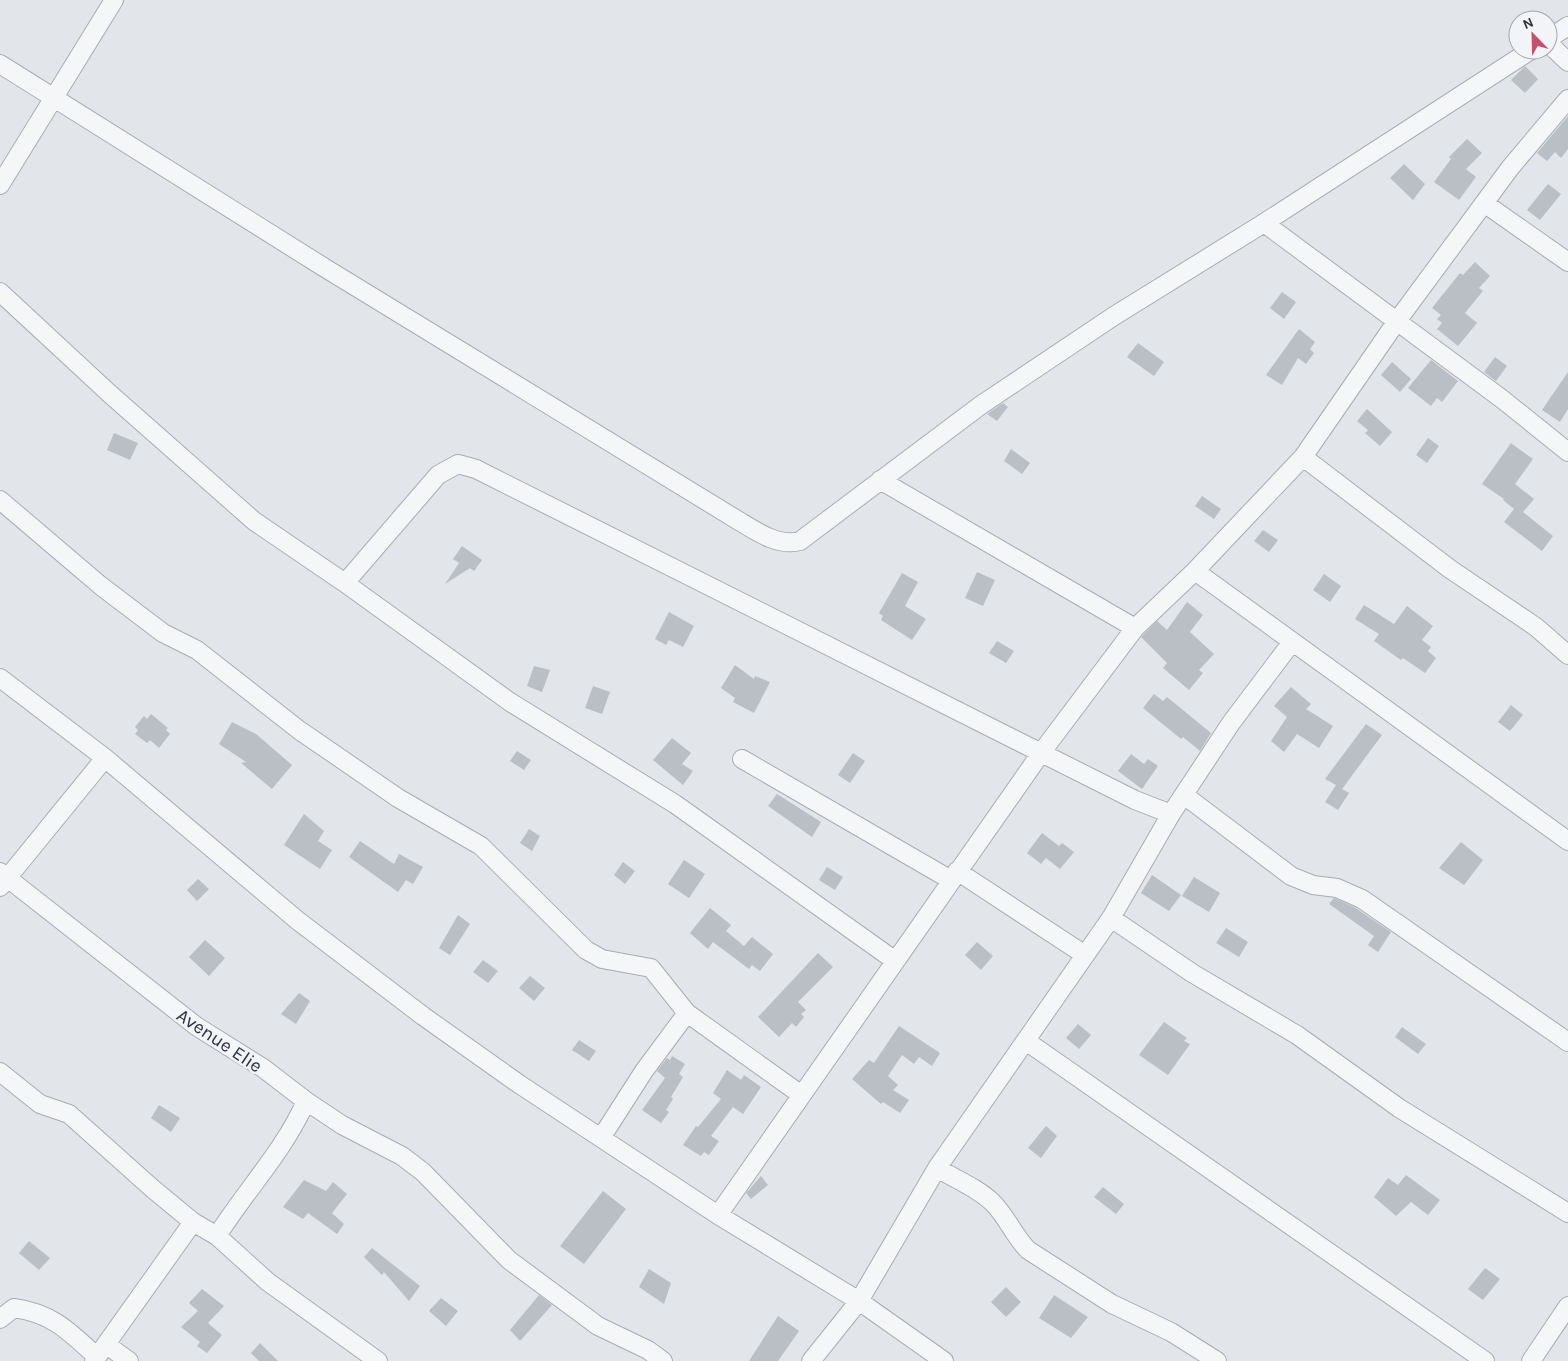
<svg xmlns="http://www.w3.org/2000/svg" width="1568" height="1361" font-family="Karla,sans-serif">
<rect width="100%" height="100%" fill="#e2e5e9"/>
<!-- building -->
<path fill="#babfc6" d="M1525,66L1538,79L1525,93L1511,80Z
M1568,116V149L1561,158L1555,152L1547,161L1537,153Z
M1467,139L1482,153L1466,169L1476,177L1459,200L1434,182L1451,159L1449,157Z
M1404,164L1425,184L1413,200L1390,178Z
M1548,184L1561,194L1540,220L1527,210Z
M1475,262L1490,276L1479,288L1483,291L1465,313L1477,323L1458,346L1437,329L1442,323L1437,319L1441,315L1432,308L1460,273L1463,275Z
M1282,292L1296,302L1284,319L1270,308Z
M1299,329L1315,342L1310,349L1314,353L1306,364L1298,358L1282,385L1266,375Z
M1138,343L1164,362L1154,376L1127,357Z
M1495,357L1507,366L1496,381L1484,372Z
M1431,360L1458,381L1442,402L1437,398L1431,406L1408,388Z
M1392,362L1411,379L1400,392L1381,375Z
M1568,372V409L1560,422L1542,410Z
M1003,403L1008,407L997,421L987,414Z
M1367,409L1392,432L1380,446L1365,433L1368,430L1357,421Z
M114,433L138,443L130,460L107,450Z
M1428,438L1439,446L1427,463L1416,455Z
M1511,443L1533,459L1515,484L1534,499L1523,512L1553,536L1542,551L1504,522L1514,509L1503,500L1504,499L1482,484Z
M1011,449L1030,463L1022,474L1004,461Z
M1202,496L1221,509L1214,519L1195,506Z
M1263,530L1278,540L1269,552L1254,541Z
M462,546L482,560L474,571L470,568L445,584L459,563L453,559Z
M977,572L995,580L983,606L965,598Z
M902,573L918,582L905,606L926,619L912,640L881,620L883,616L879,613Z
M1324,574L1341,586L1330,602L1313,590Z
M1187,602L1203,615L1190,632L1214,654L1199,670L1203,673L1189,690L1163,668L1167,663L1141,637L1157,621L1167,630Z
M1364,605L1394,624L1407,606L1433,626L1422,640L1431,647L1428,651L1436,658L1425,673L1403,658L1401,660L1374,641L1379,634L1355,619Z
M669,612L694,626L683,647L669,640L666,645L655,639Z
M997,641L1014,651L1006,663L989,653Z
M735,665L754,679L755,676L770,682L754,713L733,702L735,698L721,688Z
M534,666L550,670L542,692L527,686Z
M593,686L610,692L602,714L585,708Z
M1291,687L1311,704L1306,709L1333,726L1319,748L1297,734L1284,752L1271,741L1287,717L1274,706Z
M1154,694L1163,701L1167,697L1211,733L1200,751L1183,737L1181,739L1143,708Z
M1511,705L1523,715L1510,731L1498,722Z
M151,714L168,728L166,730L170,734L159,748L150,740L147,743L135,734L138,730L135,727L144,716L147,719Z
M232,722L256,734L292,765L272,789L241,763L246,762L219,744Z
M1366,724L1382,735L1342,789L1349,793L1338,810L1325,802L1336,785L1325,779Z
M672,738L691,753L682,764L693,771L683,785L653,760Z
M517,751L531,760L524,770L510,761Z
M853,753L865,761L850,783L838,775Z
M1131,754L1144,764L1148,759L1158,766L1142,789L1118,771Z
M777,794L821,822L812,837L768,806Z
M304,814L324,831L318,841L332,850L320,869L284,845Z
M529,829L540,836L532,851L520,843Z
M1042,833L1059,846L1062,843L1074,852L1060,869L1046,858L1041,864L1027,853Z
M360,841L394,864L399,854L423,867L413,884L406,880L398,892L349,857Z
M1461,842L1483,860L1464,885L1439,868Z
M684,860L705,874L689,898L668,884Z
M623,862L635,871L625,884L614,875Z
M827,867L843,877L835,890L819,880Z
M1152,875L1181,895L1169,911L1141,893Z
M1194,877L1220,893L1209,912L1182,896Z
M198,879L209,889L197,901L187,890Z
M1334,898L1354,907L1391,932L1378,952L1368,945L1374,936L1329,904Z
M710,908L731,925L726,931L744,946L752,937L773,954L760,971L752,965L749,969L713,942L708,949L690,933Z
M458,915L470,924L450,955L439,948Z
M1226,928L1248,942L1239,957L1216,943Z
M205,940L225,958L209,976L189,957Z
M977,942L993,956L981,970L965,955Z
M818,953L833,967L798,1002L806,1010L801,1014L804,1017L796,1027L792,1023L779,1037L758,1017Z
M483,960L498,971L488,983L473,972Z
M530,976L545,988L534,1001L519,988Z
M299,993L310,1001L296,1024L281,1014Z
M1164,1022L1187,1038L1184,1041L1190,1044L1168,1075L1139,1055Z
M1078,1024L1091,1035L1079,1049L1066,1038Z
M899,1026L940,1053L932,1066L919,1057L914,1064L902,1055L888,1076L898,1085L893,1090L909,1100L900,1113L883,1102L881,1104L852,1079L869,1060L874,1063Z
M1402,1027L1426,1044L1418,1054L1395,1037Z
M579,1040L596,1051L589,1061L572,1050Z
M672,1056L685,1064L679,1074L683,1077L671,1097L673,1099L666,1110L669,1112L661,1123L642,1110L665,1078L657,1071L667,1058L670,1060Z
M727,1070L741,1080L744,1075L761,1087L743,1114L733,1107L711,1136L719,1141L709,1155L704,1152L701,1156L683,1145L696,1126L698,1127L721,1099L713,1093Z
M159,1105L180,1118L171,1132L151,1118Z
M1046,1126L1057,1136L1041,1158L1028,1148Z
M1406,1175L1440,1200L1428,1215L1411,1202L1396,1216L1374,1197L1388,1178L1398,1185Z
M761,1176L768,1185L751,1199L746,1193Z
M304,1180L326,1191L333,1182L347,1194L332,1213L344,1224L337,1234L308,1213L303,1219L283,1207Z
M1103,1187L1124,1204L1116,1214L1094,1197Z
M603,1191L626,1209L584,1264L560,1246Z
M29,1241L50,1258L39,1270L19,1253Z
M372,1248L420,1286L409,1301L384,1272L382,1275L364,1257Z
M1485,1268L1500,1279L1483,1300L1468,1289Z
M649,1269L671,1283L664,1304L639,1287Z
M1006,1287L1021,1302L1006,1317L991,1302Z
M202,1289L224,1306L208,1323L222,1335L207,1353L197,1346L200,1342L181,1327L198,1311L189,1303Z
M539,1295L552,1305L520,1341L510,1330Z
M1054,1295L1088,1317L1071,1338L1039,1318Z
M441,1298L458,1311L446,1326L429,1311Z
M778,1316L799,1331L778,1361H749Z
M260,1343L278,1361H259L251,1353Z"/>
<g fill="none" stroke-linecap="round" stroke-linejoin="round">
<!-- minor casing -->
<g stroke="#a8acb3" stroke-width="20">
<path id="minor" d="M1548,39L1568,26
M1548,43L1568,62
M0,64L325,268L739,521C757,532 779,547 800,541L981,405L1114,316L1264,223L1531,50
M0,185L114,0
M1484,203L1568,262
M1264,223L1502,399L1568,452
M0,292L110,394L254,521L345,583L510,702L675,804L894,960
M1303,457L1450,569L1536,627L1568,655
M880,480L1135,628
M0,500L101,586L163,633L197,650L299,730L398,798L481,846L586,950L602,959L651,968L687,1013
M1195,571L1568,841
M345,583L438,475L458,464L476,469L1135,800L1171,814
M0,678L105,758L297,920L423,1016L519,1084L601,1138
M742,759L951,880
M1184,795L1291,876L1313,885L1337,888L1362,899L1568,1042
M957,871L1085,955
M0,872L196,1026L263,1068L306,1101L342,1125L402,1156L423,1172L509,1260L598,1326L648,1350L663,1361
M0,887L105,758
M1111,918L1192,973L1297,1035L1399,1108L1568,1213
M1026,1041L1485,1361
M0,1072L40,1104L69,1114L153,1189L193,1222L217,1236L268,1282L378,1361
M800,1094L687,1013L644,1071L601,1138L718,1215L859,1301L944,1361
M937,1168C955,1179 978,1188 993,1203C1007,1217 1014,1236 1028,1250L1112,1304L1171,1332L1217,1361
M718,1215L1041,753L1135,628L1195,571L1303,457L1397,321L1510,168L1568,99
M217,1236C246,1190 284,1151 306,1101
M0,1319L14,1308C52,1313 70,1332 97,1357
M107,1345L129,1361
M94,1361L193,1222
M811,1361L859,1301L937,1168L1111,918L1171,814L1231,723L1292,642
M1531,1361L1568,1306"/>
</g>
<!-- minor -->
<use href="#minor" stroke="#f5f6f8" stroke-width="18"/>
</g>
<g text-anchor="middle" stroke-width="5" stroke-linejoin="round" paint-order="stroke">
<!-- street labels -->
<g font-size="19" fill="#2c3440" stroke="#f2f4f7">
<text transform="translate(220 1040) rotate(34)" y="7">Avenue Elie</text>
</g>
</g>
<!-- north arrow -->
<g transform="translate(1533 35) rotate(337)"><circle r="24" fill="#f2f4f7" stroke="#a3a7ae"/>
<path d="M0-4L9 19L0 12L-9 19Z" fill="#c35269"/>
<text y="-8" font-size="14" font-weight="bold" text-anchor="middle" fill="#2c3440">N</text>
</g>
</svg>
